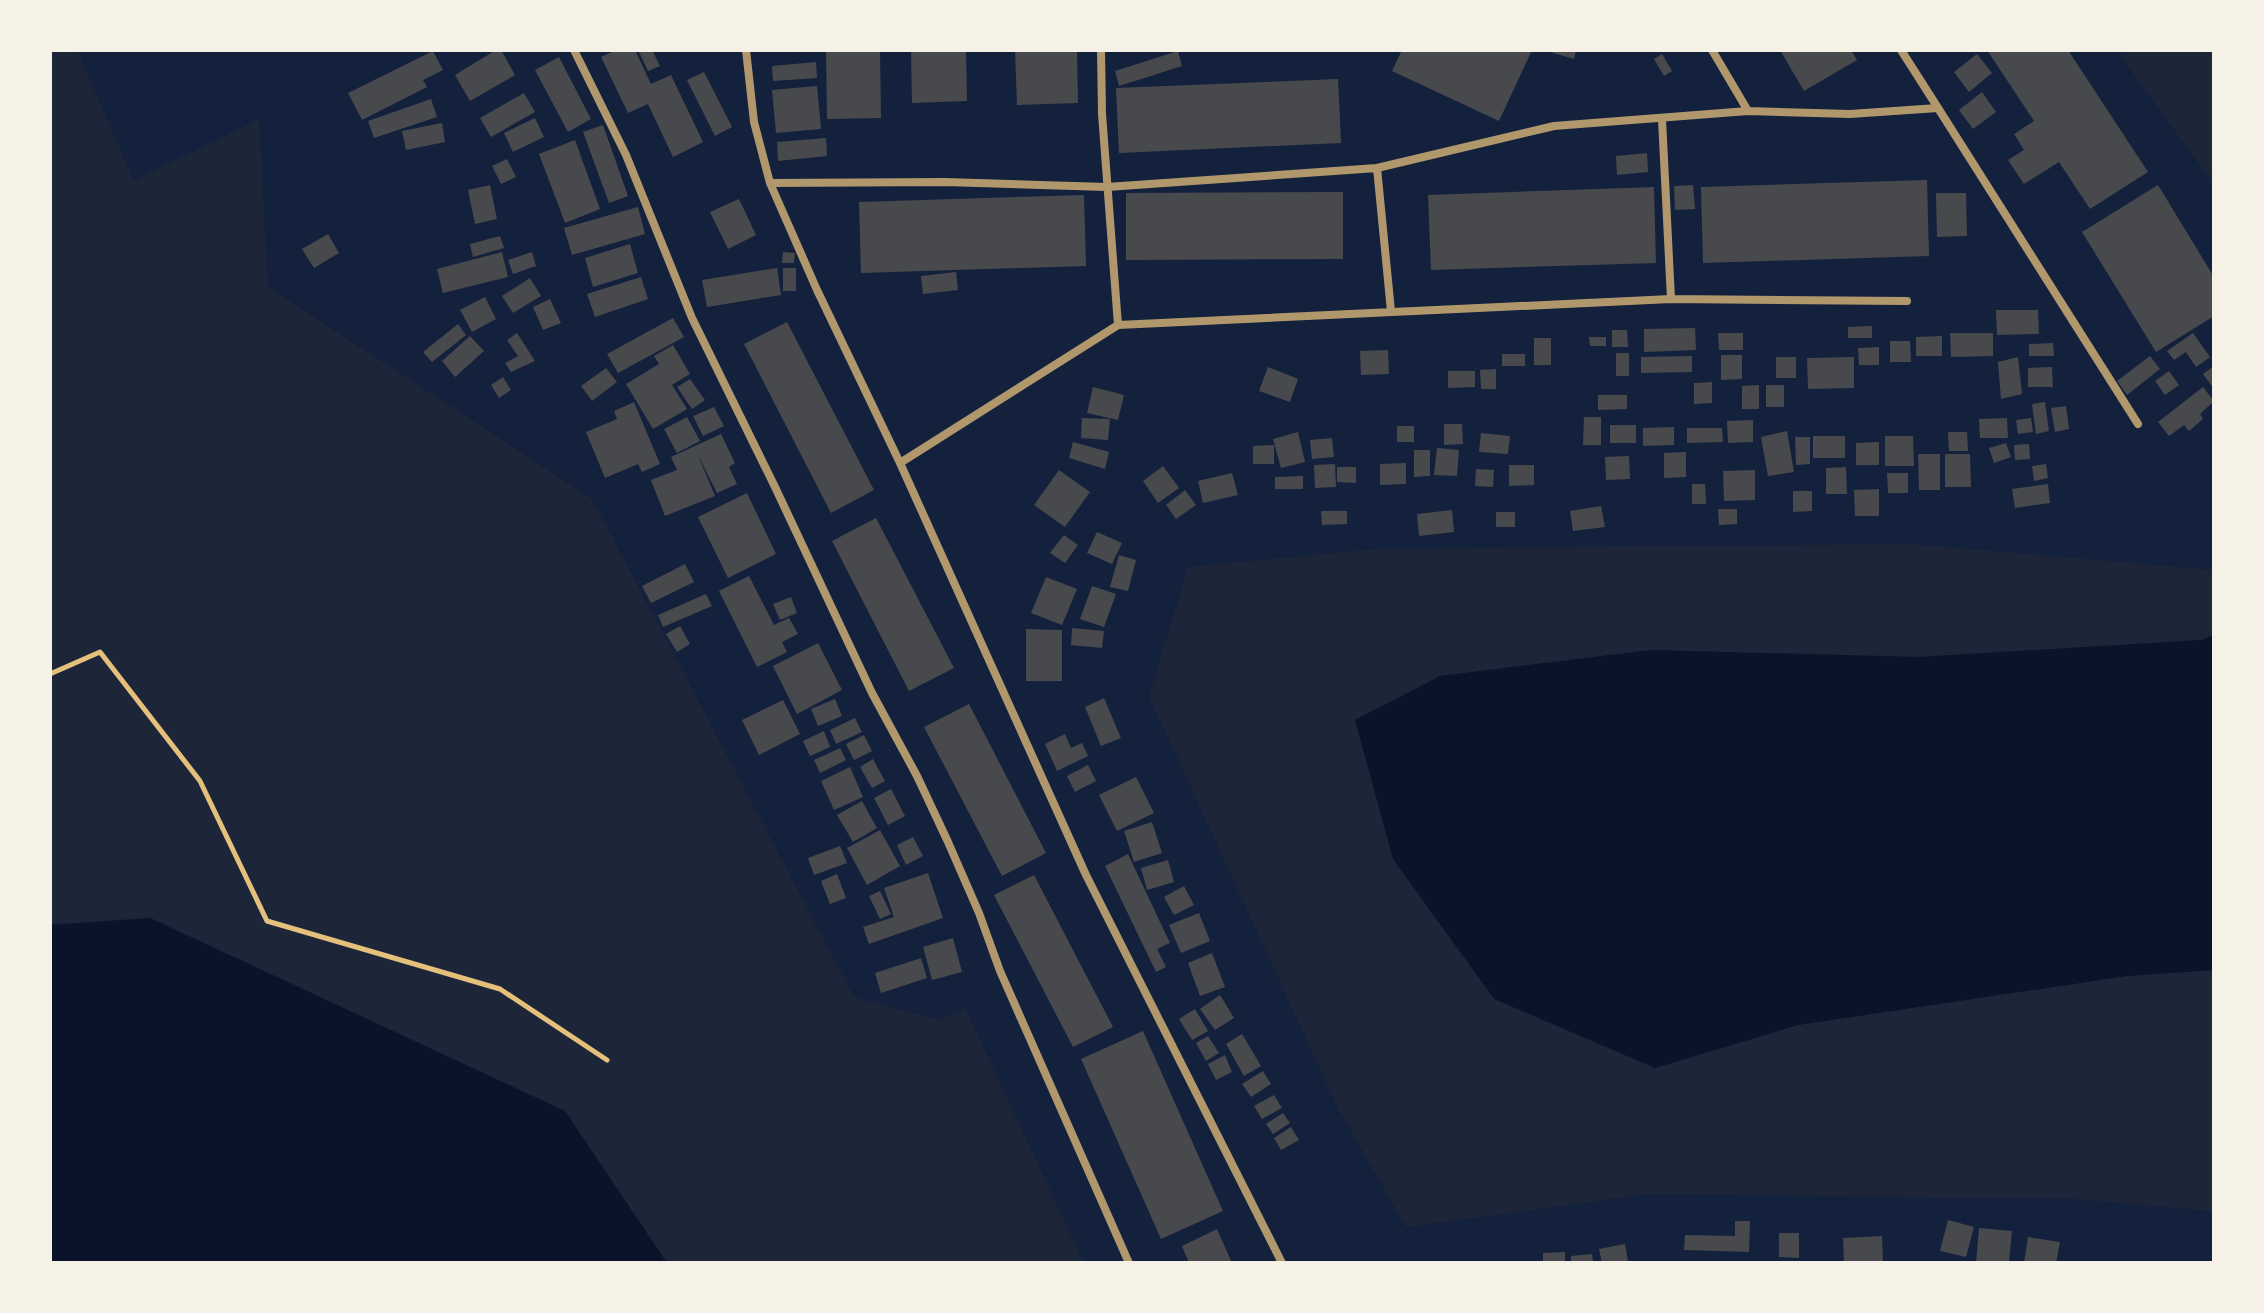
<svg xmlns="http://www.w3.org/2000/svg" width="2264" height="1313" font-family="'PT Sans',sans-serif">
<rect width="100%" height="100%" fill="#14213d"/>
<!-- green -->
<path fill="#1d2539" d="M50,50H77L134,181L259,119L268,287L592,499L854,997L940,1020L965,1008L1084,1263H667L565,1111L150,918L50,925Z
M2116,50H2214V184Z
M1910,544L2214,570V635L2202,640L1918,657L1650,650L1655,1068L1798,1025L2127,976L2214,970V1211L2076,1199L1648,1194L1406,1227L1339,1110L1149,696L1188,567L1377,549Z"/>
<!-- water -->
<path fill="#0b132b" d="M2214,635V970L2127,976L1798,1025L1655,1068L1494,999L1393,859L1355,720L1440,676L1650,650L1918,657L2201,640Z
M150,918L565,1111L667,1263H50V925Z"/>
<!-- building -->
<path fill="#48494c" d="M496,50H501L515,75L470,101L455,75Z
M616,50H635L651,84L671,75L703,142L673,157L648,104L628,113L601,57Z
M638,50H652L660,66L648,71Z
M826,50H880L881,118L827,119Z
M911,50H966L967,101L912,103Z
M1015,50H1077L1078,103L1017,105Z
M1402,50H1532L1499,121L1392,71Z
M1543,50H1576L1574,59Z
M1780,50H1851L1857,60L1804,91Z
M1987,50H2068L2148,172L2090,209L2059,162L2024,184L2008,160L2024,150L2014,134L2034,121Z
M433,51L443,70L423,80L427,87L362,120L348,93Z
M1178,51L1182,66L1119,86L1115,71Z
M1662,54L1672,71L1664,76L1654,59Z
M1977,54L1992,73L1969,92L1954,72Z
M559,57L591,119L568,132L535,70Z
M816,62L817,78L773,81L772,66Z
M704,72L732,127L715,136L687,80Z
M1338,79L1341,143L1119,153L1116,88Z
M817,86L821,129L776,133L772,90Z
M1982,92L1996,112L1973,129L1959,110Z
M524,93L535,112L491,137L480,118Z
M431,99L437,117L374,138L368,121Z
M535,118L544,137L513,152L504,133Z
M442,123L445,142L406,150L402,131Z
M603,125L628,196L609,203L583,132Z
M826,138L827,156L778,161L777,142Z
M575,140L600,209L565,223L539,154Z
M1647,153L1648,172L1617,175L1616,156Z
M507,159L516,177L501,184L492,166Z
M1927,180L1929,256L1703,263L1701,187Z
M490,185L497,219L475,224L468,190Z
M1693,185L1695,209L1675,210L1674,186Z
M2158,185L2214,277V316L2156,352L2082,232Z
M1654,187L1656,263L1431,270L1428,195Z
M1343,192V259L1126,260V193Z
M1936,193H1966L1967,236L1937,237Z
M1084,195L1086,266L861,273L859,202Z
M739,199L756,235L728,249L710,212Z
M638,207L645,234L572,255L564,228Z
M328,234L339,253L314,268L302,249Z
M500,236L504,248L473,257L470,244Z
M630,244L638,273L593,287L585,258Z
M502,252L508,277L443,293L437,269Z
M532,252L536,266L513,274L508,260Z
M783,252L795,253L794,263H782Z
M777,268L781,295L707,307L702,280Z
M783,268H796V291H783Z
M956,272L958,290L923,294L921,276Z
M641,277L648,299L595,317L587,294Z
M530,278L541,296L513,313L502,296Z
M485,297L496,319L472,332L460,310Z
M550,299L561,323L543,330L533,307Z
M1996,310H2038L2039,334L1997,335Z
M673,318L684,337L618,373L607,354Z
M787,322L874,490L831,513L744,344Z
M458,324L466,335L432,362L423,352Z
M1872,326V338H1848V327Z
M1695,328L1696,350L1644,352V329Z
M1612,330H1627L1628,347H1612Z
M517,333L535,361L511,372L505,363L518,356L507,340Z
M1718,333H1743V350H1719Z
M1950,333H1993V356L1951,357Z
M2193,333L2210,357L2196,367L2186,352L2174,360L2167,351Z
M470,336L484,351L455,377L442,361Z
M1942,336V356H1916V337Z
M1589,337H1606V346H1590Z
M1534,338H1551V365H1534Z
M1890,341H1910L1911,362H1890Z
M2053,343L2054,356H2029V344Z
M673,345L690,374L672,385L687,409L653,429L626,384L659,364L654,356Z
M1879,347V365H1859L1858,348Z
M1388,350L1389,374L1361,375L1360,351Z
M1616,353H1629V376H1616Z
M1502,354H1525V366H1502Z
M1721,355H1742V379L1721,380Z
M1692,356V372L1641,373V357Z
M2150,356L2160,369L2127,395L2117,381Z
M1776,357H1796V378H1776Z
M1854,357V388L1808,389L1807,358Z
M2018,357L2022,394L2001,399L1998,362Z
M2214,366V389L2203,374Z
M1268,367L1298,379L1290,402L1259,391Z
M2052,367L2053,387H2028V368Z
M606,368L617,382L592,401L581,386Z
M1496,369V389H1481L1480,370Z
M1448,371H1475V387L1448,388Z
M2169,371L2179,385L2165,395L2155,381Z
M503,377L511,390L499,398L491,385Z
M690,379L705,400L692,409L677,387Z
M1712,382V403L1694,404V383Z
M1759,385V409H1742V386Z
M1766,385H1784V407H1766Z
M1093,387L1124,395L1118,420L1087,413Z
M2203,387L2214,401L2200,414L2203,419L2189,431L2184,425L2169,436L2158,422Z
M1598,395H1627V409L1598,410Z
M634,402L660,464L642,472L638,464L605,478L586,432L617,419L614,411Z
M2045,402L2049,431L2036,434L2032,404Z
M2066,406L2069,429L2055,432L2051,408Z
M714,407L724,426L703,436L693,416Z
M687,417L700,441L677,453L664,429Z
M1584,417H1601V445H1583Z
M1082,418L1110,419L1108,440L1081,438Z
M2007,418L2008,438H1980L1979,419Z
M2031,418L2033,432L2018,434L2016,420Z
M1753,420V442L1728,443L1727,421Z
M1444,424H1462L1463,444L1444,445Z
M1610,425H1636V443H1610Z
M1397,426H1414V442H1397Z
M1674,427V445L1643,446V428Z
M1687,428H1722L1723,442L1687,443Z
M1787,431L1794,472L1768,476L1761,437Z
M1298,432L1305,462L1281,468L1273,439Z
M1948,432H1967L1968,451H1949Z
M1481,433L1510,436L1508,454L1479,452Z
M721,434L735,463L729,467L737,484L717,493L697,453L715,496L665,516L651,480L677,470L671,457Z
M1813,436H1845V458H1813Z
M1885,436H1913L1914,466H1885Z
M1795,437H1810V464L1796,465Z
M1332,438L1334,457L1312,459L1310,440Z
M1073,442L1109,452L1105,469L1069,458Z
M1879,442V465H1856V443Z
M2006,443L2011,457L1994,463L1989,448Z
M2029,444L2030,459L2015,460L2014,445Z
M1274,445V464H1253V446Z
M1437,448L1459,450L1457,476L1434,475Z
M1414,450H1430V476L1414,477Z
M1686,452V477L1664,478V453Z
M1918,454H1940V490H1919Z
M1945,454H1970L1971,487H1945Z
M1629,456L1630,479L1606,480L1605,457Z
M1406,463V484L1380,485V464Z
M1335,464L1336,487L1315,488L1314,465Z
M2046,464L2048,478L2034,481L2032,466Z
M1509,465H1534V485L1509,486Z
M1163,466L1179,488L1158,503L1143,481Z
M1337,467H1356V483L1337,482Z
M1846,467L1847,494H1826V468Z
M1476,469L1494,470L1493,487L1475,486Z
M1059,470L1090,492L1065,527L1034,505Z
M1755,470V500L1724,501L1723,471Z
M1232,473L1238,495L1203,503L1198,481Z
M1887,473H1908V493H1888Z
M1303,476V489H1275V477Z
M1692,484H1705L1706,504H1692Z
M2048,484L2050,503L2015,508L2012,489Z
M1879,489V516H1855L1854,490Z
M1185,490L1196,505L1176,519L1166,505Z
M1793,491H1812V511L1793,512Z
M747,493L776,554L728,578L698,517Z
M1601,506L1605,527L1573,531L1570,511Z
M1718,509H1737V524L1719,525Z
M1452,510L1454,532L1419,536L1417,514Z
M1321,511H1347V524L1322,525Z
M1496,512H1515V527H1496Z
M876,518L954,668L909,691L832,541Z
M1097,532L1122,543L1112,564L1087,553Z
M1064,535L1078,545L1065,563L1050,553Z
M1119,555L1136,560L1128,591L1110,587Z
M685,564L694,582L651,603L642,586Z
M749,576L774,625L789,618L798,634L782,642L787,652L757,667L719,591Z
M1046,577L1077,589L1062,625L1031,613Z
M1092,586L1116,594L1104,627L1080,619Z
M706,594L712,606L663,627L658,615Z
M791,597L797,613L780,620L773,604Z
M680,626L690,644L677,652L666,634Z
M1072,628L1104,631L1102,648L1071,645Z
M1026,629L1062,630V681H1026Z
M818,643L842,690L797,714L773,666Z
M1104,698L1121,738L1101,746L1085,707Z
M835,699L842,716L818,726L811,709Z
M783,700L800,734L759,755L742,720Z
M969,704L1046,853L1002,876L924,727Z
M855,718L862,732L836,744L830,730Z
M824,731L830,747L810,756L803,741Z
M1065,734L1071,748L1082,743L1088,756L1057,771L1045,744Z
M864,735L872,751L854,760L846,744Z
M840,748L846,760L820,773L814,760Z
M873,759L885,781L872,788L860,767Z
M1088,765L1096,781L1075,792L1067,776Z
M850,767L863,797L834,810L821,781Z
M1136,777L1154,813L1117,831L1099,795Z
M891,789L905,816L888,825L874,798Z
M862,801L877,828L853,842L837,815Z
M1152,822L1162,853L1134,862L1124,831Z
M880,830L900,866L867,885L847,848Z
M913,837L923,856L906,865L897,845Z
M840,846L847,863L814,875L808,858Z
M1128,854L1170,943L1157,949L1166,967L1156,972L1105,866Z
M1168,860L1174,882L1147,890L1141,868Z
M928,873L943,918L869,944L863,927L894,917L884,888Z
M837,874L846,898L830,904L821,881Z
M1034,875L1113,1027L1073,1047L994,895Z
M1184,886L1194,905L1174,915L1164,897Z
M880,891L891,914L880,919L869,896Z
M1199,913L1210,941L1181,953L1169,925Z
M953,938L962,972L932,980L923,947Z
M1212,953L1225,987L1200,996L1188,963Z
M921,958L927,978L881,993L875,973Z
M1220,995L1234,1018L1215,1030L1200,1009Z
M1195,1009L1208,1031L1192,1040L1179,1019Z
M1143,1031L1223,1211L1161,1239L1081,1059Z
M1242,1034L1261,1066L1244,1076L1226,1044Z
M1208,1036L1219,1053L1206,1061L1196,1043Z
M1225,1055L1232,1072L1216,1080L1208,1064Z
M1263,1071L1271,1084L1251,1097L1242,1084Z
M1274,1095L1282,1108L1262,1119L1254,1106Z
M1283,1113L1290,1123L1273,1134L1266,1124Z
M1291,1127L1299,1140L1281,1150L1274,1138Z
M1948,1220L1974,1227L1966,1257L1940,1251Z
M1735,1221H1750L1749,1252L1684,1250L1685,1235L1735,1236Z
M1979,1228L2012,1231L2009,1263H1976Z
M1217,1229L1232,1263H1189L1182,1246Z
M1779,1233H1799V1258L1779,1257Z
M1882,1236L1883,1263H1844L1843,1238Z
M2028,1237L2060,1242L2056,1263H2024Z
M1625,1244L1628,1261L1602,1263L1599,1249Z
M1565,1252V1263H1543V1253Z
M1592,1254L1593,1263H1571V1256Z"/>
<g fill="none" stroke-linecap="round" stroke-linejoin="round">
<!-- path -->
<path stroke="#e5c07b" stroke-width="5" d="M50,674L100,652L200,781L267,921L500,989L607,1060"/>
<!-- minor -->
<path stroke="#b1986c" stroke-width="8" d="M574,50L626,155L692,318L775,487L872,693L917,776L948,842L979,913L1000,971L1129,1263
M746,50L754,122L770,183L817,290L900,463L1086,875L1282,1263
M1101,50L1102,114L1118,325
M1712,50L1748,111
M1901,50L1938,108
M1662,119L1671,299
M1377,168L1391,311
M770,183L945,182L1107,187L1377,168L1554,126L1748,111L1850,114L1938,108L2138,424
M900,463L1118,325L1671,299L1907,301"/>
</g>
<!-- border -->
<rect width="2264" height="1313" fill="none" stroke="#f6f1e7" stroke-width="104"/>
</svg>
